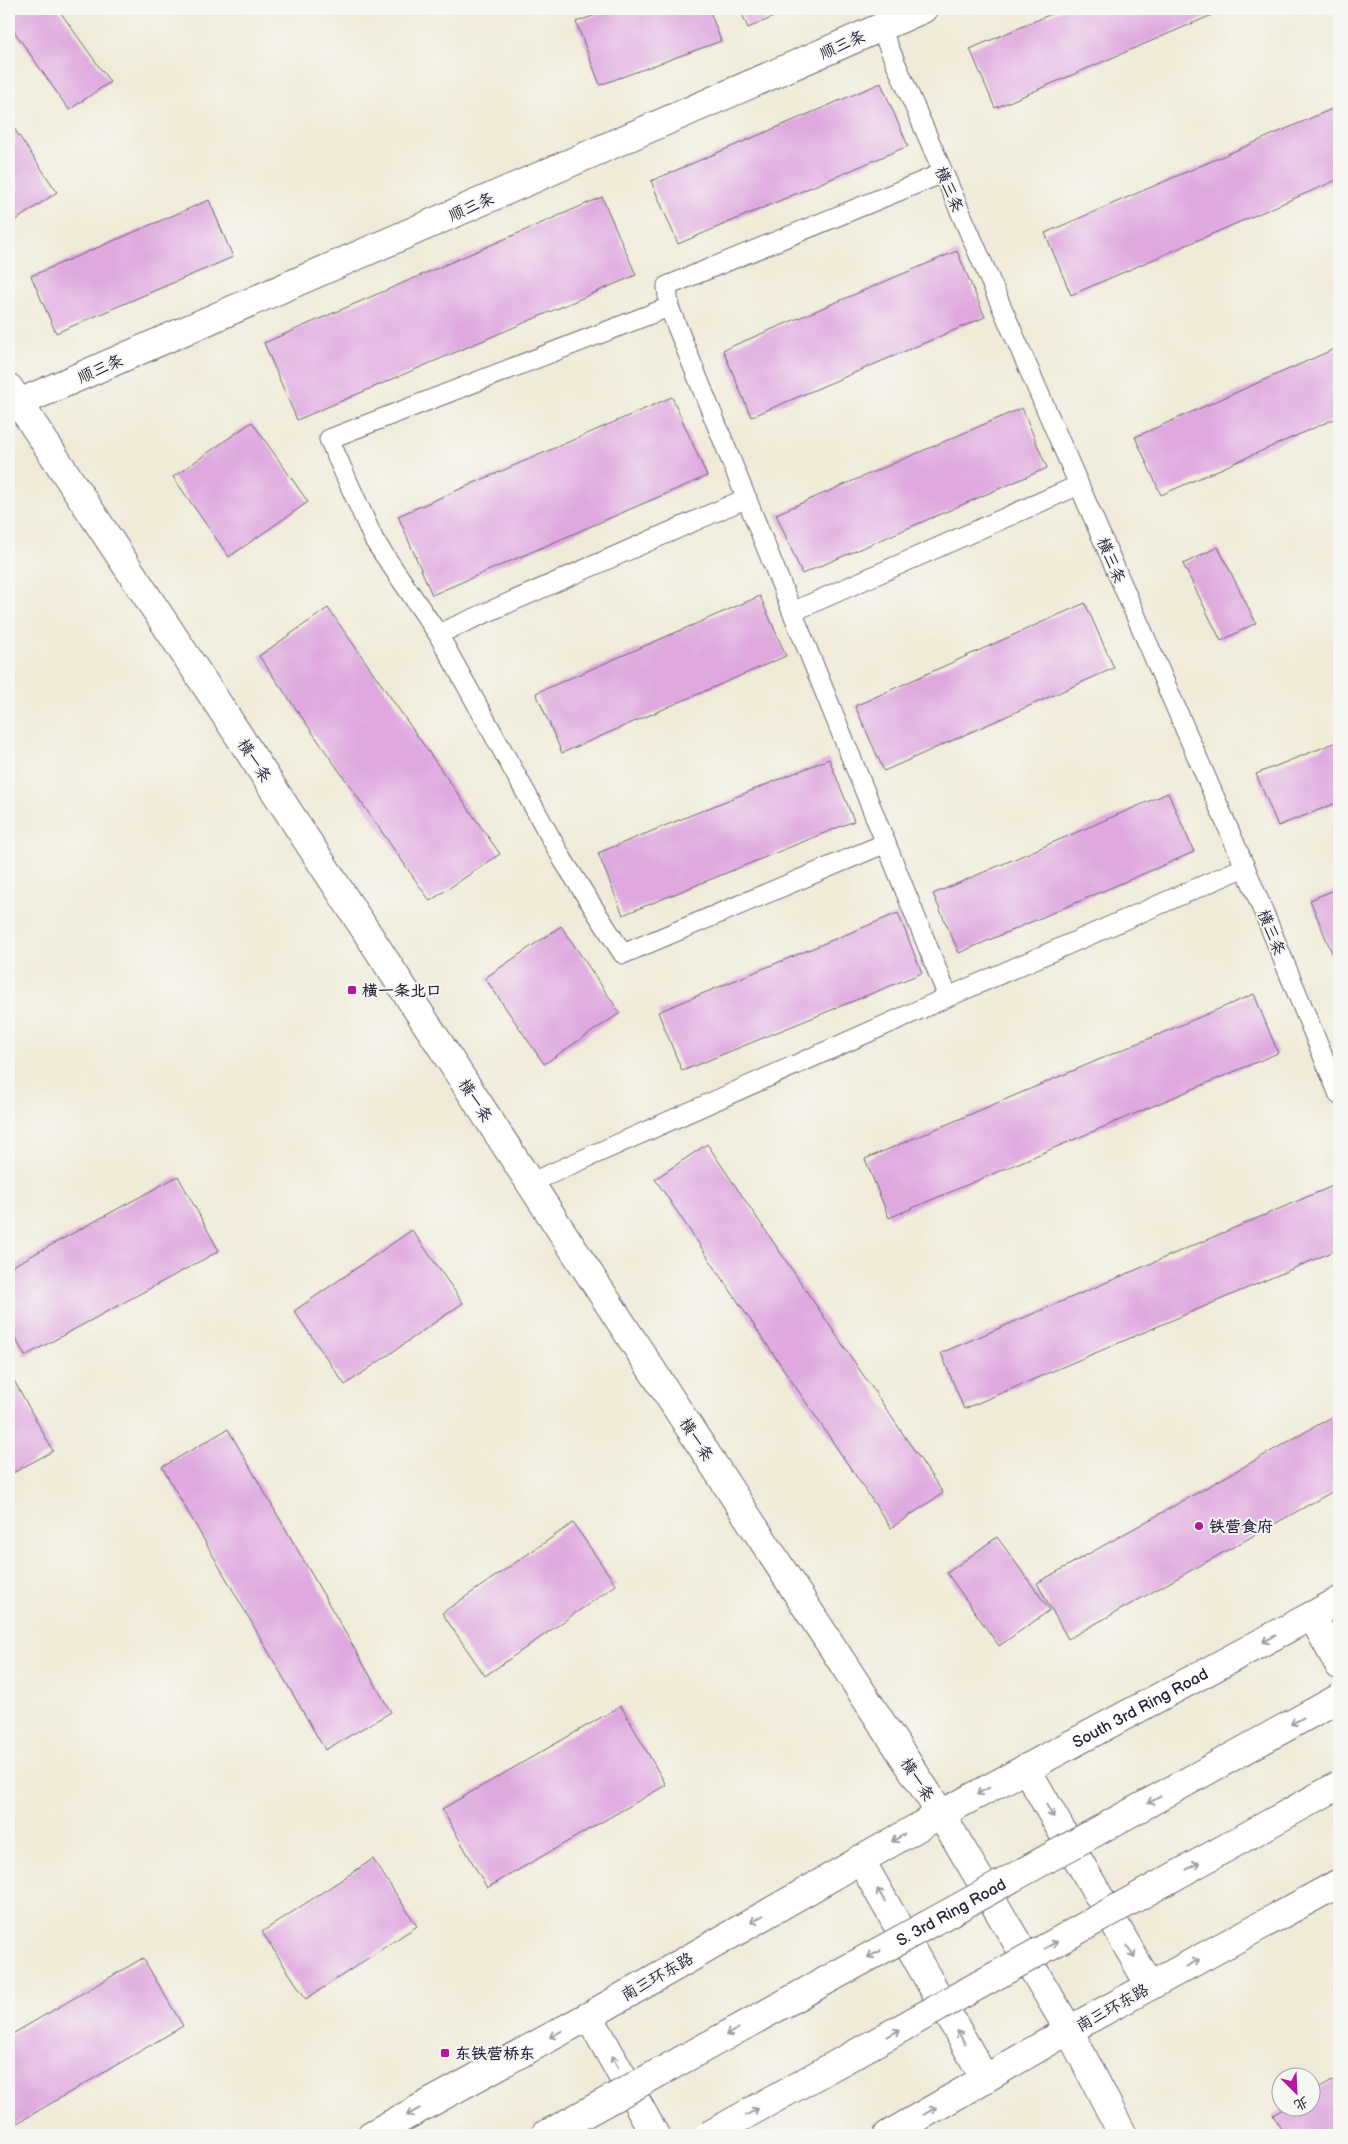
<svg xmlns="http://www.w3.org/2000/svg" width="1348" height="2144" font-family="'Balsamiq Sans','LXGW WenKai TC',sans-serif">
<rect width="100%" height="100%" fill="#f6f6f2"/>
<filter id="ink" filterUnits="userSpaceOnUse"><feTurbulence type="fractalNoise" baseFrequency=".02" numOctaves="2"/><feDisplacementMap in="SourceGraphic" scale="10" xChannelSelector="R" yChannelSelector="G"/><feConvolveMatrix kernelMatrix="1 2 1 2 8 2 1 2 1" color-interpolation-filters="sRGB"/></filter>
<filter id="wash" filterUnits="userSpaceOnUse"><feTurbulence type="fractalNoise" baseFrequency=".0096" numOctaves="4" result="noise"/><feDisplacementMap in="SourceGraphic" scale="20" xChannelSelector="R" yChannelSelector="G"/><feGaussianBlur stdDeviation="1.12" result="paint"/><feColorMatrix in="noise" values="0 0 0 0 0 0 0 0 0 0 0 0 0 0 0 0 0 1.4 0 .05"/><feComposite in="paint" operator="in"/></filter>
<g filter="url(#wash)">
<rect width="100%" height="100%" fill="#f0ebd8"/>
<g id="blocks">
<!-- building -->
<path fill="#dfa9df" d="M9,9H58L110,82L69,110L9,24Z
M612,9H709L721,41L600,85L576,22Z
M740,9H792L748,28Z
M1063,9H1226L995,108L970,49Z
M881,83L908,146L678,244L651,181Z
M1339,106V179L1071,295L1045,233Z
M9,121L57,192L9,225Z
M602,197L636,275L297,420L264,343Z
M209,200L233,257L56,333L31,276Z
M957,251L985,317L751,417L723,350Z
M1339,347V417L1161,495L1135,437Z
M672,397L707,476L432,595L398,516Z
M1022,408L1047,468L802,574L776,514Z
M252,422L308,502L229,557L173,477Z
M1218,547L1256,623L1221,641L1183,564Z
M760,596L786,656L562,753L536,693Z
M1085,603L1114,668L884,771L855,706Z
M328,608L500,854L430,901L259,656Z
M1339,741V802L1278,826L1256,774Z
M829,759L854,821L623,915L598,853Z
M1168,793L1194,852L959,953L933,894Z
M1339,888V970L1310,900Z
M898,913L922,973L682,1071L658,1012Z
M561,926L620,1013L544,1064L485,978Z
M1254,994L1278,1053L889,1218L865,1159Z
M707,1144L943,1493L891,1528L655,1179Z
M178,1176L219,1251L25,1356L9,1326V1268Z
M1335,1185L1339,1195V1249L964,1409L941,1353Z
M412,1230L463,1303L345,1385L294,1311Z
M11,1375L53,1451L9,1475V1376Z
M1339,1413V1488L1068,1639L1037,1583Z
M228,1429L391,1712L325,1750L162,1467Z
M573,1523L616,1585L485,1676L442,1613Z
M997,1537L1050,1610L999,1646L947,1573Z
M621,1706L666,1785L487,1888L442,1809Z
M373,1859L417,1926L306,1999L262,1932Z
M143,1958L183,2026L9,2128V2036Z
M1339,2077V2135H1284L1273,2115L1288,2106H1310V2094Z"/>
</g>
</g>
<g filter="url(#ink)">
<use href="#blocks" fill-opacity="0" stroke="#6a6872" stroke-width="1"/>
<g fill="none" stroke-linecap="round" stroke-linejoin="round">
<!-- lane casing -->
<g stroke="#6a6872" stroke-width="21">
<path id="lane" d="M880,27L1245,867L1339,1095
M943,173L667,286L669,307L948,997L1245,867
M669,307L329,439L374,540L438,634L563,860L623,954L886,843
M792,612L1079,485
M438,634L747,498
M530,1183L948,997"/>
</g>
<!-- street casing -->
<g stroke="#6a6872" stroke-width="30">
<path id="street" d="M19,403L923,9"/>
</g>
<!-- secondary casing -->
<g stroke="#6a6872" stroke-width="30">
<g id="secondary">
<path d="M9,388L226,716L941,1814L1069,2030L1123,2135"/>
<path d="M1312,1616L1339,1665"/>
<path d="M1026,1768L1150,1986"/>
<path d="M860,1859L985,2079"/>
<path d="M589,2016L655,2135"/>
<path id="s1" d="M371,2135L589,2016L941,1814L1339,1601"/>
<path d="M888,2135L1069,2030L1339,1883"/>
</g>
</g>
<!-- highway casing -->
<g stroke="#6a6872" stroke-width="30">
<path id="highway" d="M545,2135L562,2126"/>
</g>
<!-- lane -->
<use href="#lane" stroke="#fff" stroke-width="19"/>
<!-- street -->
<use href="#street" stroke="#fff" stroke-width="28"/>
<!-- secondary -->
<use href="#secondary" stroke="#fff" stroke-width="28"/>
<!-- highway -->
<use href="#highway" stroke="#fff" stroke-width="28"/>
<!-- highway-bridge casing -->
<g stroke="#6a6872" stroke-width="30" stroke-linecap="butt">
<g id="highway-bridge">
<path id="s2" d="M562,2126L1339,1698"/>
<path d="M709,2135L1339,1785"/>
</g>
</g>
<!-- highway-bridge -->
<use href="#highway-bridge" stroke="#fff" stroke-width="28"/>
</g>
<!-- one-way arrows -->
<defs><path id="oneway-shaft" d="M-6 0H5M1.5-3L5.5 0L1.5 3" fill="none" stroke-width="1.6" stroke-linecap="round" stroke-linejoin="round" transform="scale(1.25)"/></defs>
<g stroke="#9c9ca7">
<use href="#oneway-shaft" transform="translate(1269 1639) rotate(152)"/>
<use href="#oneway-shaft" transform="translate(1297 1721) rotate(151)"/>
<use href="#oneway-shaft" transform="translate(983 1791) rotate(152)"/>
<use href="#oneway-shaft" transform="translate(1154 1800) rotate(151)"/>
<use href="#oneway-shaft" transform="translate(1050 1811) rotate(60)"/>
<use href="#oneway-shaft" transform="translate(898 1838) rotate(150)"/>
<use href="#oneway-shaft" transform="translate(1193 1866) rotate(-29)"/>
<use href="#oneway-shaft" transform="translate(881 1895) rotate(-120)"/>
<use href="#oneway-shaft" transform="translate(757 1919) rotate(150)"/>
<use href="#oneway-shaft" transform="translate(1051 1945) rotate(-29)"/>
<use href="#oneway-shaft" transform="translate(1131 1952) rotate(60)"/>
<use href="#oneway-shaft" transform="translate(874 1954) rotate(151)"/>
<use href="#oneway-shaft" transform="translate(1193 1963) rotate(-29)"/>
<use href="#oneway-shaft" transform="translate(732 2032) rotate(151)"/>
<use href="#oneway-shaft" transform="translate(894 2033) rotate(-29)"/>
<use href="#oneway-shaft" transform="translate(556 2034) rotate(151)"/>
<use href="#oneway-shaft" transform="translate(961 2037) rotate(-120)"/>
<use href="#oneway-shaft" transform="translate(615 2062) rotate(-119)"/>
<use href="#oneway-shaft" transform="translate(930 2111) rotate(-30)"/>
<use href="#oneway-shaft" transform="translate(413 2112) rotate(151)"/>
<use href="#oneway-shaft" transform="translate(752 2112) rotate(-29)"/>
</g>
</g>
<!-- markers -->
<g fill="#b5179e" stroke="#f6f6f2" stroke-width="2">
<rect x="347" y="985" width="10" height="10" rx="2.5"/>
<circle cx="1199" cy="1526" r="5"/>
<rect x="440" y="2048" width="10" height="10" rx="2.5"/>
</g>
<g text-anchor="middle" stroke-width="4" stroke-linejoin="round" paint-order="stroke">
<!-- street labels -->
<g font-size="16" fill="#22223b" stroke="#f6f6f2">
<text transform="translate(842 44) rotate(-24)" y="6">顺三条</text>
<text transform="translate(950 189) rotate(67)" y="6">横三条</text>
<text transform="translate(471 206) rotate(-24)" y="6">顺三条</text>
<text transform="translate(100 368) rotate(-24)" y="6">顺三条</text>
<text transform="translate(1112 560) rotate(67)" y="6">横三条</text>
<text transform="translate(255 760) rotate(57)" y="6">横一条</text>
<text transform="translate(1272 932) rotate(68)" y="6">横三条</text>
<text transform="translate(476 1100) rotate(57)" y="6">横一条</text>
<text transform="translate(697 1439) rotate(57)" y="6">横一条</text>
<text dy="6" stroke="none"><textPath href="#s1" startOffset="880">South 3rd Ring Road</textPath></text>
<text transform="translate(918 1779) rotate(57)" y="6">横一条</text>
<text dy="6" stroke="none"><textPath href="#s2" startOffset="444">S. 3rd Ring Road</textPath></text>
<text transform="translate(657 1976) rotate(-30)" y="6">南三环东路</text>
<text transform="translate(1112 2007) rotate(-29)" y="6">南三环东路</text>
</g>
<!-- poi labels -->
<g font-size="16" font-weight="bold" fill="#22223b" stroke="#f6f6f2" text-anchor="start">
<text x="362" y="996">横一条北口</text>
<text x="1209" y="1532">铁营食府</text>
<text x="455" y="2059">东铁营桥东</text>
</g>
</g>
<!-- margin -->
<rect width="1348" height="2144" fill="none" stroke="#f6f6f2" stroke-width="30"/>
<!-- north arrow -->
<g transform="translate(1296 2092) rotate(156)"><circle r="24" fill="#f6f6f2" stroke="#a1a1a9"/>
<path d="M0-4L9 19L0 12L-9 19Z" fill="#b5179e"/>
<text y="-8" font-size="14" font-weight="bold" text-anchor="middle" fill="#22223b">北</text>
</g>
</svg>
